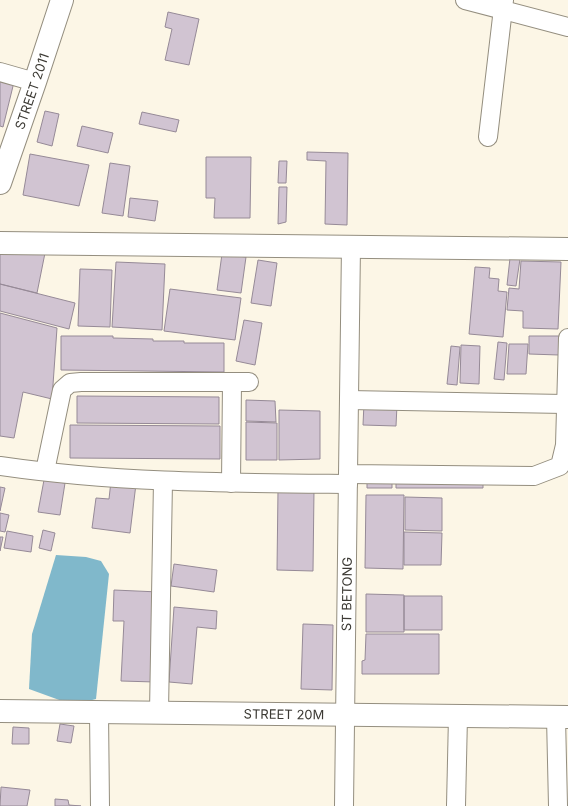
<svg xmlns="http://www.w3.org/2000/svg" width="568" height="806" font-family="Inter,sans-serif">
<rect width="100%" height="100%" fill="#fcf6e6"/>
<!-- water -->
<path fill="#80b8cb" d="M56,555L86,557L101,561L109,574L96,699L73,705L29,689L32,634Z"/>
<!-- building -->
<path fill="#d1c4d2" stroke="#968a97" d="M168,12L199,19L189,65L165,60L172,29L165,27Z
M0,79L14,82L3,127L0,126Z
M45,111L59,114L52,146L37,142Z
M142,112L179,120L176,132L139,124Z
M82,126L113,133L108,153L77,146Z
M307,152L348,153L347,225L325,224L326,161L307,160Z
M30,154L89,165L79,206L23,195Z
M206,157H251L250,218H214L215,198H206Z
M279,161H287L286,183H278Z
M110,163L130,166L123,216L102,213Z
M279,187H287L286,222L278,224Z
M130,198L158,201L155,221L128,217Z
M0,251L45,253L37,293L0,284Z
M222,254L246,257L241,293L217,290Z
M510,258L520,259L516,286L507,285Z
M258,260L277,263L271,306L251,303Z
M521,261L561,262L558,329L523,328V311L507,310L509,288L519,289Z
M116,262L165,264L162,330L112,327Z
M475,267L490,268L489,278L499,279L498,291L507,292L503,337L469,334Z
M80,269L112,270L110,327L78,326Z
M0,284L75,303L69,329L0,311Z
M170,289L241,298L235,340L164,331Z
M0,313L57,328L52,399L23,392L14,438L0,436Z
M244,320L262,323L255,365L236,361Z
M61,336H113V338L153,339V341H184V343H224V372L61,370Z
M529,336H559V355L529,354Z
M498,342L507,343L504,380L494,379Z
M509,344H528L526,374H507Z
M461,345L480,346L479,384L460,383Z
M451,346L460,347L457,385L447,384Z
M77,396L219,397V424L77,423Z
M246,400L275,401L276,422L246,421Z
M364,403L397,405L396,426L363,425Z
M279,410L320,411V459L279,460Z
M246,422L277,423V460H246Z
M70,425L220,426V459L70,458Z
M367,477H392V488H367Z
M396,478H483V488H396Z
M44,480L65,483L60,515L38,512Z
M111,481L136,484L130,533L92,528L96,498L109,499Z
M0,487L5,488L0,511Z
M278,490H314L313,571L277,570Z
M366,495H404L403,569L365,568Z
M405,497L442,498V531L405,530Z
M0,513L9,515L5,532L0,531Z
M43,530L55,533L51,551L39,548Z
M7,531L33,536L31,552L4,548Z
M404,532L442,533L441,565H404Z
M0,537H3L0,551Z
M174,564L217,570L214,592L171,586Z
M114,590L159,592L155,682L121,681L124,621H113Z
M366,594L404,595V632H366Z
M404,596H442V630H404Z
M174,607L217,611L216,629L197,627L192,684L169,682Z
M303,624L333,625L332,690L301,689Z
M366,634H439V674H362V661L365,660Z
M60,724L74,726L71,743L57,741Z
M13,727L29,728V744H12Z
M1,787L30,790L27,806H0Z
M55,799L68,800L69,805L81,806H55Z"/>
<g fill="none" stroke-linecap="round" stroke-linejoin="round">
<!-- minor casing -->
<g stroke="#948e7f" stroke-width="20">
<g id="minor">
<path d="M465,0L568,27"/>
<path d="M0,72L35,82"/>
<path d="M488,137L504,0"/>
<path d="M351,246L348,474L534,476L560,466L565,445L568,338"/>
<path d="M349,400L565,404"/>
<path d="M0,466C116,483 232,483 348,484"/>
<path d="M45,471L62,390L70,383L81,382H249"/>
<path d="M231,483L232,382"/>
<path d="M99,712L100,806"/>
<path d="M159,712L163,481"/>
<path d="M556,717L558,806"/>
<path id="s1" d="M344,806L348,474"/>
<path d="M456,806L458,716"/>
</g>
</g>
<!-- tertiary casing -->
<g stroke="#948e7f" stroke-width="24">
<g id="tertiary">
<path d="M0,243L568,249"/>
<path id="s2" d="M0,711L568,717"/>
</g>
</g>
<!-- secondary casing -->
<g stroke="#948e7f" stroke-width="24">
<g id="secondary">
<path id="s3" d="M0,183L35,82L62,0"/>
</g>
</g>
<!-- minor -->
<use href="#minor" stroke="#fff" stroke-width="18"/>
<!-- tertiary -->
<use href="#tertiary" stroke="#fff" stroke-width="22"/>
<!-- secondary -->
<use href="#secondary" stroke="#fff" stroke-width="22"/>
</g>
<g text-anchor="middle" stroke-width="3" stroke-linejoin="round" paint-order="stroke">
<!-- street labels -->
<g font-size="13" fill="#3c3a34" stroke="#fff">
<text dy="5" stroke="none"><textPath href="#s3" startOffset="97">STREET 2011</textPath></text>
<text dy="5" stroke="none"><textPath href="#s1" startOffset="212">ST BETONG</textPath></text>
<text dy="5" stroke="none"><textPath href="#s2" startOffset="284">STREET 20M</textPath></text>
</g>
</g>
</svg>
